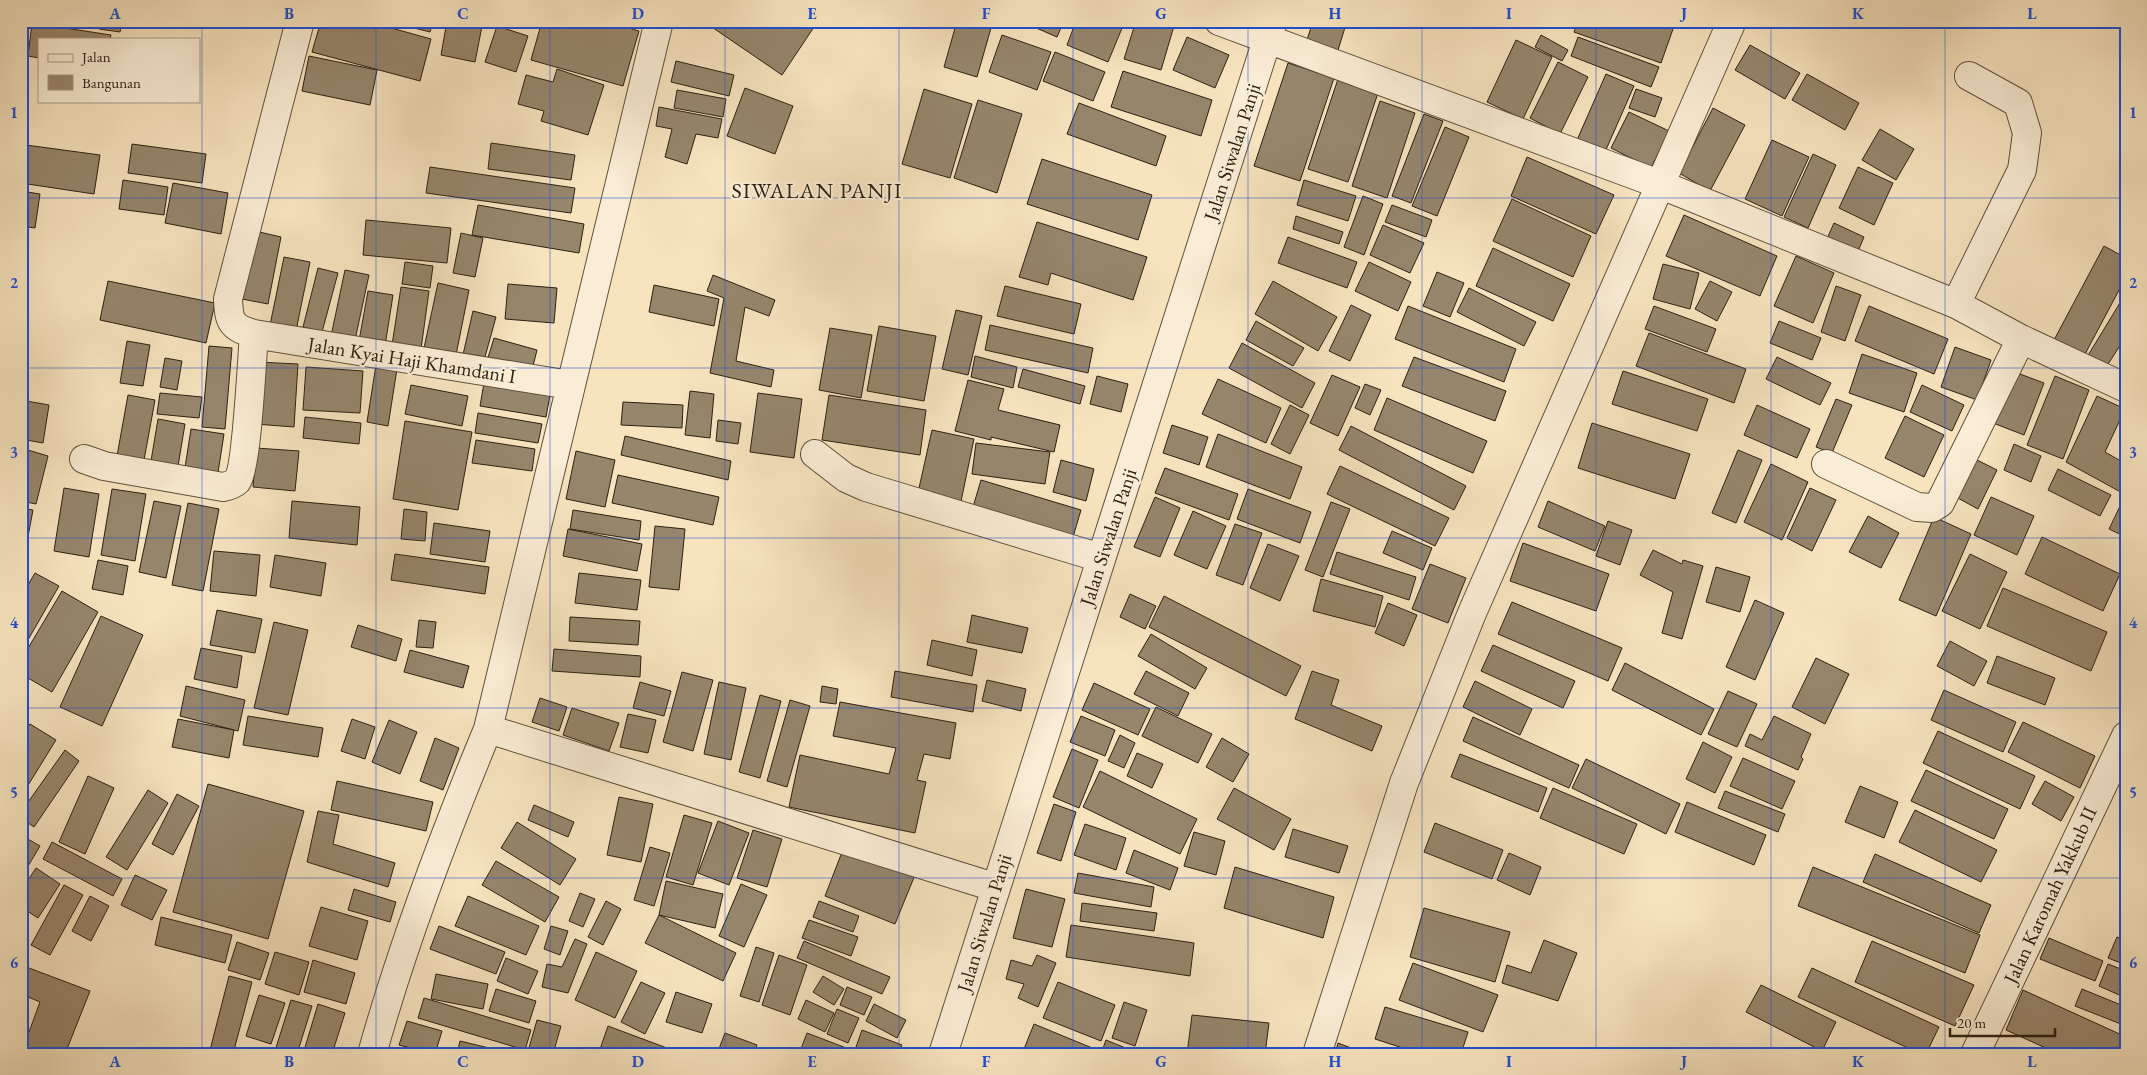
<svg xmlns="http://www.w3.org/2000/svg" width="2147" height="1075" font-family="'EB Garamond',serif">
<rect width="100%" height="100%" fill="#f7e4bf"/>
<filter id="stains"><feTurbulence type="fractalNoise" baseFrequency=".004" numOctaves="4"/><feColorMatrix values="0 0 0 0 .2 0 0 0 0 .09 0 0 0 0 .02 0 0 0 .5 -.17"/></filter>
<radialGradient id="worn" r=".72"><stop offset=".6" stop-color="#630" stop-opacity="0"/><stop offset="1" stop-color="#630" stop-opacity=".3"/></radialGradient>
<!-- building -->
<path fill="#96866c" stroke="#2c2012" d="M100,21H122L120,32L99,29Z
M321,21H366L431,39L420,81L312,52Z
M386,21H433L430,32Z
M447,21H483L475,62L441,55Z
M542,21H605L639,31L623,86L531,60Z
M703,21H818L782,75Z
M957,21H993L977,77L944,67Z
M1028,21H1064L1057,37L1027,24Z
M1076,21H1125L1108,62L1067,45Z
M1136,21H1158L1174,26L1161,70L1124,59Z
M1313,21H1347L1338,50L1307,40Z
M1578,21H1651L1673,29L1661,63L1574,32Z
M1696,21H1712L1710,27Z
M32,23L111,35L110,39H39V58L28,56Z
M497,26L528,36L516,72L485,62Z
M21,31L27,32L21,50Z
M1002,35L1051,52L1037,90L989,72Z
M1541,35L1568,50L1562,61L1535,47Z
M1187,37L1229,55L1215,88L1173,70Z
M1578,37L1659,67L1651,87L1571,56Z
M1516,40L1552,57L1523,119L1487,102Z
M1750,45L1800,73L1785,99L1735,70Z
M1055,52L1105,72L1093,101L1043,81Z
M309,56L377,70L370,105L302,91Z
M676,61L734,75L729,96L671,82Z
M1558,62L1588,77L1560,134L1530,118Z
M1288,63L1334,78L1300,181L1254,166Z
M557,69L604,85L588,135L541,121L544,111L518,104L526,75L553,82Z
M1123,71L1212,100L1201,136L1111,107Z
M1606,74L1634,86L1605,152L1577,140Z
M1807,74L1859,103L1845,130L1792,100Z
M1339,76L1379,90L1348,182L1308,169Z
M745,88L793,106L775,154L727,136Z
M924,89L972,104L950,178L902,164Z
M1636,89L1662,98L1655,117L1629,108Z
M677,90L726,99L723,117L674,108Z
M978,100L1022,114L997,193L954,178Z
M1380,101L1415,113L1387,198L1352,186Z
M1079,103L1166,136L1156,166L1067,134Z
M659,107L722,119L718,138L696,134L687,164L665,157L672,129L656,126Z
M1713,108L1745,125L1710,191L1679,173Z
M1629,112L1669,131L1651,168L1611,148Z
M1424,114L1443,121L1411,203L1392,196Z
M1445,127L1469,137L1437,216L1412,206Z
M1880,129L1914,149L1896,180L1862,160Z
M1772,140L1809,157L1782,216L1745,199Z
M491,143L575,155L571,180L488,169Z
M132,144L206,154L202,183L128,173Z
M26,145L100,155L94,194L21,183Z
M1813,154L1836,165L1808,228L1784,217Z
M1527,157L1614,195L1596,234L1511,196Z
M1042,159L1152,195L1138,240L1027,204Z
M430,167L575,188L571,213L426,193Z
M1858,167L1893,183L1874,225L1839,208Z
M123,180L168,187L164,215L119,209Z
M1304,180L1356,196L1348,221L1297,205Z
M173,183L228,193L221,234L165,223Z
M21,191L40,194L35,228L21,226Z
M1363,196L1383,204L1364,255L1344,247Z
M1512,199L1591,236L1573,277L1493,241Z
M478,205L584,224L579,253L472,235Z
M1392,205L1432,220L1426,237L1385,222Z
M1684,215L1777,256L1760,296L1666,256Z
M1296,216L1343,232L1339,244L1293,229Z
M366,220L451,228L447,263L363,255Z
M1037,222L1147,257L1133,300L1051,273L1048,285L1019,277Z
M1834,223L1864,237L1854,261L1823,248Z
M1383,225L1424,243L1410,273L1370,255Z
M255,231L281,237L268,304L242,299Z
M461,233L483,238L475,277L453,273Z
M1288,237L1357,262L1347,288L1278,263Z
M2104,246L2126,258V277L2084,356L2054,340Z
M1493,248L1570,284L1553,321L1476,286Z
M1796,256L1834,273L1813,323L1774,306Z
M284,257L310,262L296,331L270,325Z
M405,262L433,266L430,288L402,284Z
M1369,262L1411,282L1398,311L1355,291Z
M1663,264L1699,273L1690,309L1653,299Z
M318,268L338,273L322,332L303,327Z
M345,270L369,275L355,340L331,336Z
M1437,272L1464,283L1450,317L1423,306Z
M713,275L775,300L769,316L745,307L736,361L774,370L771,387L710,373L724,298L707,291Z
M108,281L215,303L206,343L100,320Z
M1273,281L1337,317L1318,351L1255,314Z
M1710,281L1732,292L1717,321L1695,309Z
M438,283L469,290L456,355L424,348Z
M508,284L557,288L554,323L505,319Z
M654,285L719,299L714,326L649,312Z
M1005,286L1081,304L1074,334L997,316Z
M1836,286L1861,295L1845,341L1821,332Z
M401,287L429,291L421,349L392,345Z
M1469,288L1536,322L1524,346L1457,312Z
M368,291L393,295L385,346L359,341Z
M2126,293V336L2105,369L2087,357Z
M1351,305L1371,315L1350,361L1329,351Z
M1408,306L1516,349L1504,382L1395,339Z
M1654,306L1716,329L1707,352L1645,329Z
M1869,306L1948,339L1934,374L1855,341Z
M956,310L982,316L968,375L942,369Z
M473,311L496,317L483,364L462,359Z
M1256,321L1304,348L1293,366L1246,340Z
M1779,321L1821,338L1812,360L1770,343Z
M990,325L1093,348L1088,373L985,350Z
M879,326L936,336L924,401L867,391Z
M830,328L872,335L861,398L819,390Z
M1649,333L1746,369L1734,403L1636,366Z
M494,338L537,350L531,374L487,361Z
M127,341L150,345L143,386L120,383Z
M1242,343L1315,383L1302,408L1229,368Z
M209,346L232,348L225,429L202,427Z
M1955,347L1991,360L1977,400L1941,387Z
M1862,354L1917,373L1904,412L1849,393Z
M975,356L1017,367L1013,388L971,377Z
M2126,356V373L2119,370Z
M1414,357L1506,391L1495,421L1402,386Z
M1777,357L1831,383L1820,405L1766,379Z
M165,358L182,361L177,390L160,387Z
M258,362L298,364L294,427L255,424Z
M376,365L397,369L388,426L367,422Z
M306,367L363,371L360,413L303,410Z
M1023,369L1085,386L1080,404L1018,387Z
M1623,371L1708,399L1697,431L1612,404Z
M2012,371L2044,383L2024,435L1993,423Z
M1332,375L1360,387L1338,436L1310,423Z
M1097,376L1128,384L1121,412L1090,404Z
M2055,376L2089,390L2063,459L2027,445Z
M1218,379L1281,408L1266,443L1202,414Z
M968,380L1004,389L998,410L1060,425L1054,452L991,437V440L955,431Z
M484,383L550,395L546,417L480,406Z
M1365,384L1381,390L1370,415L1355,408Z
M411,385L468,396L462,426L405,414Z
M1922,385L1964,405L1952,431L1910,412Z
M690,391L714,394L710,438L685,435Z
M160,393L202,397L199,418L157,414Z
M758,393L802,399L794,458L750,452Z
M128,395L155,400L142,471L115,467Z
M829,395L926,410L920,455L822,440Z
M2097,396L2125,409L2105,452L2126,464V495L2066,462Z
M1387,398L1487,441L1473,473L1374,430Z
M1836,399L1852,405L1832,453L1816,447Z
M21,400L49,405L43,443L21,439Z
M623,402L683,405L682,428L621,425Z
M1290,405L1309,415L1290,454L1271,444Z
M1757,405L1810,429L1797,458L1744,435Z
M478,413L542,424L538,443L475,433Z
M1905,416L1944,435L1924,477L1885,458Z
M305,417L361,423L359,444L303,438Z
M158,419L185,424L176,478L149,473Z
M718,420L741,423L738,444L716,441Z
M405,421L472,432L458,510L393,499Z
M1592,423L1690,454L1675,499L1578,468Z
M1172,425L1208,437L1199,465L1163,453Z
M1351,426L1466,486L1454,510L1339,450Z
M191,429L224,434L217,479L184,474Z
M932,430L974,439L960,506L917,497Z
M1218,434L1302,467L1290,499L1206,467Z
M625,436L731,461L728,480L621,455Z
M476,440L535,449L532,471L472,463Z
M976,443L1050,452L1045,484L972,474Z
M2014,444L2041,456L2031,482L2004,470Z
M21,448L48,456L36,504L21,501Z
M256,448L299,451L295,491L253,487Z
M1738,450L1762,460L1736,523L1712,513Z
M576,451L615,460L605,507L566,499Z
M1975,459L1997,470L1978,509L1956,497Z
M1061,460L1094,469L1086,501L1053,492Z
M1771,464L1808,482L1782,540L1744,522Z
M1340,466L1449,518L1435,546L1327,494Z
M1165,468L1238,494L1229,520L1155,493Z
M2058,469L2111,495L2100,516L2048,490Z
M618,475L719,497L713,525L612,503Z
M981,480L1081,510L1073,537L973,507Z
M64,488L99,494L89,557L54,551Z
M1810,488L1836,500L1812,551L1787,538Z
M112,489L146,494L135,561L101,555Z
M1248,489L1311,512L1300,543L1237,519Z
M1155,497L1180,508L1160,557L1134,547Z
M1991,497L2034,516L2017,555L1974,535Z
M2123,500L2126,502V537L2109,529Z
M154,501L181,506L166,578L139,572Z
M292,501L360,507L357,545L289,538Z
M1548,501L1605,526L1595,551L1538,527Z
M1331,502L1350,509L1323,577L1305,570Z
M188,503L219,509L203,591L172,585Z
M21,508L33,510L22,568H21Z
M404,509L427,512L425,541L401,539Z
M573,510L641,521L639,540L570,529Z
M1193,511L1226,526L1207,569L1174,555Z
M1868,516L1899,533L1881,568L1849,552Z
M1934,517L1971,534L1936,616L1899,600Z
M1608,521L1632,530L1620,565L1596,556Z
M434,523L490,531L485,562L430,554Z
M1235,524L1262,533L1243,585L1216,575Z
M655,526L685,529L679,590L649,587Z
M568,529L642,544L637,571L563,556Z
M1392,531L1432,548L1423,570L1383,553Z
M2042,537L2120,574L2103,611L2025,574Z
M1523,543L1609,574L1596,611L1510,581Z
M1268,544L1299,556L1280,601L1250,588Z
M1653,550L1682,564L1683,560L1703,566L1682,639L1662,633L1673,592L1640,575Z
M214,551L260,555L256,596L210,591Z
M1337,552L1416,577L1409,600L1330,574Z
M395,554L489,567L485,594L391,580Z
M1970,554L2007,572L1980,629L1942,611Z
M275,555L326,563L321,596L270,587Z
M98,560L128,566L123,595L92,589Z
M1430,564L1466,578L1448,623L1412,609Z
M1716,567L1750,577L1740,612L1706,602Z
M35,573L59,586L21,652V597Z
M579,573L641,580L637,610L575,603Z
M1321,579L1383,596L1375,627L1313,611Z
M2003,588L2107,632L2091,671L1987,626Z
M62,591L98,612L52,692L21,674V660Z
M1130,594L1156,606L1145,629L1120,617Z
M1164,596L1301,666L1286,696L1149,627Z
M1755,600L1784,613L1755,680L1726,667Z
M1512,602L1622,648L1608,681L1498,634Z
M1388,603L1417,615L1404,646L1375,633Z
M217,610L262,619L255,653L210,645Z
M972,615L1028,628L1022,653L967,642Z
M101,616L143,635L102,726L60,707Z
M570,617L640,621L638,645L569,641Z
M419,620L436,622L433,648L416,647Z
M274,622L308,630L288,715L254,708Z
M358,625L402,639L396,661L351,647Z
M1151,634L1207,668L1195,689L1138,656Z
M932,640L977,650L972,676L927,665Z
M1950,641L1987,661L1974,686L1937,666Z
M1493,645L1575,681L1563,708L1481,671Z
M201,648L242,656L237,688L194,679Z
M554,649L641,656L640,677L552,671Z
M410,650L469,666L463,688L404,672Z
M1997,656L2055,678L2045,705L1987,683Z
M1816,658L1849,674L1825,724L1792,707Z
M1625,663L1714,709L1701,735L1612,690Z
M895,671L977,685L973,712L891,697Z
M1146,671L1189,693L1178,716L1134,694Z
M1312,671L1339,680L1331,705L1382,726L1372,751L1295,719Z
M682,672L713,680L693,751L663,742Z
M987,680L1026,689L1021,711L982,701Z
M1475,681L1532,709L1520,735L1463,707Z
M640,682L671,691L664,716L633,708Z
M719,682L746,688L731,760L704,754Z
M1094,683L1150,709L1138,735L1082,710Z
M186,686L245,700L238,731L180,716Z
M822,686L838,689L836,704L820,702Z
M1944,690L2016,722L2003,752L1931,720Z
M1728,691L1757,704L1737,747L1708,734Z
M760,695L781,701L760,778L739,772Z
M540,698L567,707L559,731L532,722Z
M790,700L810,706L787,787L767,781Z
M840,702L956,723L950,759L924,754L917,780L926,782L915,833L789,807L800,755L889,774L896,748L833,736Z
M1156,707L1212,734L1198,763L1142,736Z
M572,708L619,723L609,751L563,735Z
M628,714L656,720L648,753L620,747Z
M248,716L323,728L318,757L243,745Z
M1081,716L1115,730L1105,756L1070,742Z
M1774,716L1811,734L1801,757L1803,759L1798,770L1745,746L1750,734L1762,740Z
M1473,717L1579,765L1569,788L1463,741Z
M178,719L234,730L229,758L172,747Z
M352,719L375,727L365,759L341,751Z
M389,720L417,732L400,774L372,762Z
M2023,722L2095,756L2080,788L2008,752Z
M30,724L56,740L22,795L21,738Z
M1938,731L2035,776L2020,809L1923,763Z
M1120,735L1135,743L1124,768L1108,761Z
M435,738L459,748L443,790L420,781Z
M1222,738L1249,754L1233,782L1206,767Z
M1703,742L1732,757L1715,793L1686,779Z
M1072,749L1098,760L1079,808L1053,797Z
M65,750L79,761L34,827L21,818V812Z
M1137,753L1163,764L1152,788L1127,776Z
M1460,754L1547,788L1538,812L1451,777Z
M1743,758L1795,781L1782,809L1730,786Z
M1586,759L1680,804L1666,834L1572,788Z
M1926,770L2008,809L1994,839L1911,801Z
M1100,771L1197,819L1180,854L1083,807Z
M88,776L114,788L85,854L59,842Z
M337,781L433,802L426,831L331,810Z
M2045,781L2074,797L2061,821L2032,804Z
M208,784L304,811L268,939L173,912Z
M1860,786L1898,802L1884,838L1845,822Z
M1234,788L1291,819L1274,850L1217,819Z
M1553,788L1637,824L1624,854L1540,818Z
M148,790L168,803L127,870L106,857Z
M1725,791L1785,814L1778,832L1718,808Z
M177,794L199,806L173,855L152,844Z
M619,797L653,804L641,862L607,855Z
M1687,802L1766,835L1754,865L1675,832Z
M1054,804L1076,812L1061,861L1037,853Z
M534,805L574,822L568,837L528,820Z
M1915,810L1997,850L1981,882L1899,842Z
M318,811L339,815L333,844L395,863L388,887L307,862Z
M684,815L712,823L693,885L666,877Z
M718,821L749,833L729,885L698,873Z
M517,822L576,859L560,885L501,848Z
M1435,823L1503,850L1492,879L1424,852Z
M1085,824L1126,838L1116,870L1074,855Z
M1293,829L1348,846L1339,873L1285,857Z
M753,830L782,839L767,887L737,878Z
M1194,832L1225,841L1216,875L1184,866Z
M21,835L40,846L21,878Z
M52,842L122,879L113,896L43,859Z
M650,847L670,853L654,906L634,900Z
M844,847L915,875L895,924L825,896Z
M1134,850L1178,868L1170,890L1126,873Z
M1509,853L1541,867L1530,895L1497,880Z
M1875,854L1991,905L1979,933L1863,882Z
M496,861L559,897L545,922L482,885Z
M1235,867L1334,897L1323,938L1224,908Z
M1813,867L1980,935L1965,973L1798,906Z
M36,868L60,884L38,918L21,907V891Z
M1078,873L1154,887L1151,907L1074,893Z
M135,875L167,890L152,920L121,905Z
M666,881L723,894L715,928L659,915Z
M741,884L767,895L744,947L719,936Z
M64,885L83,895L50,955L31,945Z
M354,889L396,902L390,922L348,910Z
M1026,889L1065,899L1052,947L1013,938Z
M580,893L595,899L583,927L569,921Z
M90,896L109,906L91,941L72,931Z
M468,896L539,926L526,955L455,926Z
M606,901L621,909L603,945L588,937Z
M819,901L859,916L853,932L813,917Z
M1082,903L1157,913L1154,931L1080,921Z
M321,907L368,921L357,960L309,946Z
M1424,908L1510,932L1495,982L1410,957Z
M2126,914V930L2120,928Z
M659,915L736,953L723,981L645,943Z
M161,917L232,935L225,963L155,945Z
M809,920L858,937L851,956L802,938Z
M1071,925L1194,943L1190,976L1066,957Z
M439,926L505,952L496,974L430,949Z
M551,926L568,931L560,955L544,949Z
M2117,937L2126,941V965L2108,958Z
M2049,938L2103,961L2095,981L2040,959Z
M575,939L587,944L568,993L542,987L547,964L562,967Z
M1544,940L1577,953L1558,1001L1502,983L1507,965L1531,973Z
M804,941L890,977L882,994L797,958Z
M1872,941L1974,985L1955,1026L1855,982Z
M237,942L269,953L260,980L228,970Z
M756,947L774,953L759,1002L740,996Z
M275,952L309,962L299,995L265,984Z
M596,952L637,971L615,1018L575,1000Z
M779,955L807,965L790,1015L762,1005Z
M1037,955L1056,963L1038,1007L1018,998L1024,984L1006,979L1011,960L1032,966Z
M506,958L538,971L528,994L497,981Z
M313,960L355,973L346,1004L304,992Z
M1413,963L1498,995L1483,1032L1399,1000Z
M2108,964L2126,971V998L2099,986Z
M21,965L90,991L65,1054H21L40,1002L21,994Z
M1812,968L1939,1027L1926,1054H1921L1798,997Z
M436,974L488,984L483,1009L431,999Z
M229,976L252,982L233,1054H209Z
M823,976L844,989L834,1005L813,992Z
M641,982L665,993L645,1034L621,1022Z
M1058,982L1115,1005L1101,1041L1043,1018Z
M1761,985L1836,1022L1822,1051L1746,1012Z
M847,987L872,997L864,1015L840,1005Z
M496,989L536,1001L529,1023L489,1011Z
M2082,989L2126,1007V1026L2075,1006Z
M2023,990L2124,1036L2116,1054H2059L2006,1030Z
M676,992L712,1004L702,1033L666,1022Z
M259,995L285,1003L271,1044L246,1036Z
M424,998L531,1030L525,1050L418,1018Z
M291,1000L312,1006L297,1054H274Z
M806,1000L834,1013L825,1032L798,1019Z
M1124,1002L1147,1010L1135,1046L1112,1038Z
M318,1004L345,1013L332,1054H303Z
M874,1004L906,1020L897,1038L866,1021Z
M1385,1007L1468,1032L1461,1054H1421L1375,1039Z
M837,1009L859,1018L848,1043L827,1034Z
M1192,1015L1269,1023L1265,1054H1187Z
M537,1020L561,1026L553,1054L529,1048Z
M407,1021L442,1031L435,1054L399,1045Z
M1034,1024L1097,1050L1096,1054H1022Z
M608,1026L683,1054H604L599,1052Z
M862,1030L902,1045L898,1054H875L856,1047Z
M725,1033L757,1045L754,1054H717Z
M807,1033L862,1054H799Z
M2126,1039V1054H2120Z
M1106,1040L1133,1051L1132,1054H1101Z
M460,1041L514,1054H457Z
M1338,1043L1367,1054H1335Z
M2034,1048L2044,1054H2031Z"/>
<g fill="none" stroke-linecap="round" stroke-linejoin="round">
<!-- minor casing -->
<g stroke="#5f513d" stroke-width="30">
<path id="minor" d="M1219,21L1659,184L1956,304L2021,339L2126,388
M1956,304L2022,170L2027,133L2018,103L1969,76
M254,334L570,385
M815,454L846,478L866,487L1101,558
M84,459L104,466L223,487C228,486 233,485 237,481C247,468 252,357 254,334C231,327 229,322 228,299L300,21
M1826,464L1917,507L1932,508L1940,503L2021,339
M488,729L994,887
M372,1054C403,943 444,835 488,729L659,21
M943,1054L1273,21
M1317,1054L1404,783L1472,613L1732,21
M1975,1054L2126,736"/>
</g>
<!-- minor -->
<use href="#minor" stroke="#faedd5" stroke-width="28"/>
</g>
<!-- grid -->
<path fill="none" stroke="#1d4ed8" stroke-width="1" stroke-opacity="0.55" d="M202,21V1054M376,21V1054M550,21V1054M725,21V1054M899,21V1054M1073,21V1054M1248,21V1054M1422,21V1054M1596,21V1054M1771,21V1054M1945,21V1054M21,198H2126M21,368H2126M21,538H2126M21,708H2126M21,878H2126"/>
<g text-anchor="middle" stroke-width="4.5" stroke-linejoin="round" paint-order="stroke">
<!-- street labels -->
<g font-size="20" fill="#2c2012" stroke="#faedd5">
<text transform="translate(1232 152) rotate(-72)" y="7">Jalan Siwalan Panji</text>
<text transform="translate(412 360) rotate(9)" y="7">Jalan Kyai Haji Khamdani I</text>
<text transform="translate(1108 537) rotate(-72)" y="7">Jalan Siwalan Panji</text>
<text transform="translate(2050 895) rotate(-65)" y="7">Jalan Karomah Yakkub II</text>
<text transform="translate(984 923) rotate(-73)" y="7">Jalan Siwalan Panji</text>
</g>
<!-- quarter labels -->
<g font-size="22" letter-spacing="1" fill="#2c2012" stroke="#faedd5">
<text x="817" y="198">SIWALAN PANJI</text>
</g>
</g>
<!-- margin -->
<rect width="2147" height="1075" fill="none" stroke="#f7e4bf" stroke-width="55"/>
<!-- legend -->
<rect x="38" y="38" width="162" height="65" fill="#faedd5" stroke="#a89b87"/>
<rect x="48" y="54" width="25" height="8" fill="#faedd5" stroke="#a89b87"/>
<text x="82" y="62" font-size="15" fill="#2c2012">Jalan</text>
<rect x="48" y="75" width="25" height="15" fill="#96866c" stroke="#a89b87"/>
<text x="82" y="88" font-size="15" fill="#2c2012">Bangunan</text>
<!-- scale -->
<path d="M1950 1028v8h105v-8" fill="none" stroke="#2c2012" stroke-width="2.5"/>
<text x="1957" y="1028" font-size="15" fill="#2c2012" stroke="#faedd5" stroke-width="4" paint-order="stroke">20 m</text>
<rect x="28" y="28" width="2092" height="1020" fill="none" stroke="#1d4ed8" stroke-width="2"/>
<g font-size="16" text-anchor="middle" font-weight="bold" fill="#1d4ed8">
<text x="115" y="19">A</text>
<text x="289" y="19">B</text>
<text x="463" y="19">C</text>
<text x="638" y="19">D</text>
<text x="812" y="19">E</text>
<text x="986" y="19">F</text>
<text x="1161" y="19">G</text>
<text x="1335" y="19">H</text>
<text x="1509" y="19">I</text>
<text x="1684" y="19">J</text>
<text x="1858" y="19">K</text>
<text x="2032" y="19">L</text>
<text x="14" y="118">1</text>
<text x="2133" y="118">1</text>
<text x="14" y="288">2</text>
<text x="2133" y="288">2</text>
<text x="14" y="458">3</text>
<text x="2133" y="458">3</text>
<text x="14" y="628">4</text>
<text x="2133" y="628">4</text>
<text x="14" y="798">5</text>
<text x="2133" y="798">5</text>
<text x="14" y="968">6</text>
<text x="2133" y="968">6</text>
<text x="115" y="1067">A</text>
<text x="289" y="1067">B</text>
<text x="463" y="1067">C</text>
<text x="638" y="1067">D</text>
<text x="812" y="1067">E</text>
<text x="986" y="1067">F</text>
<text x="1161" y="1067">G</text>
<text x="1335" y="1067">H</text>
<text x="1509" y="1067">I</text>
<text x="1684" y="1067">J</text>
<text x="1858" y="1067">K</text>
<text x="2032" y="1067">L</text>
</g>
<rect width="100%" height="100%" filter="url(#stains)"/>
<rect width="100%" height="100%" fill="url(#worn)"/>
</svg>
